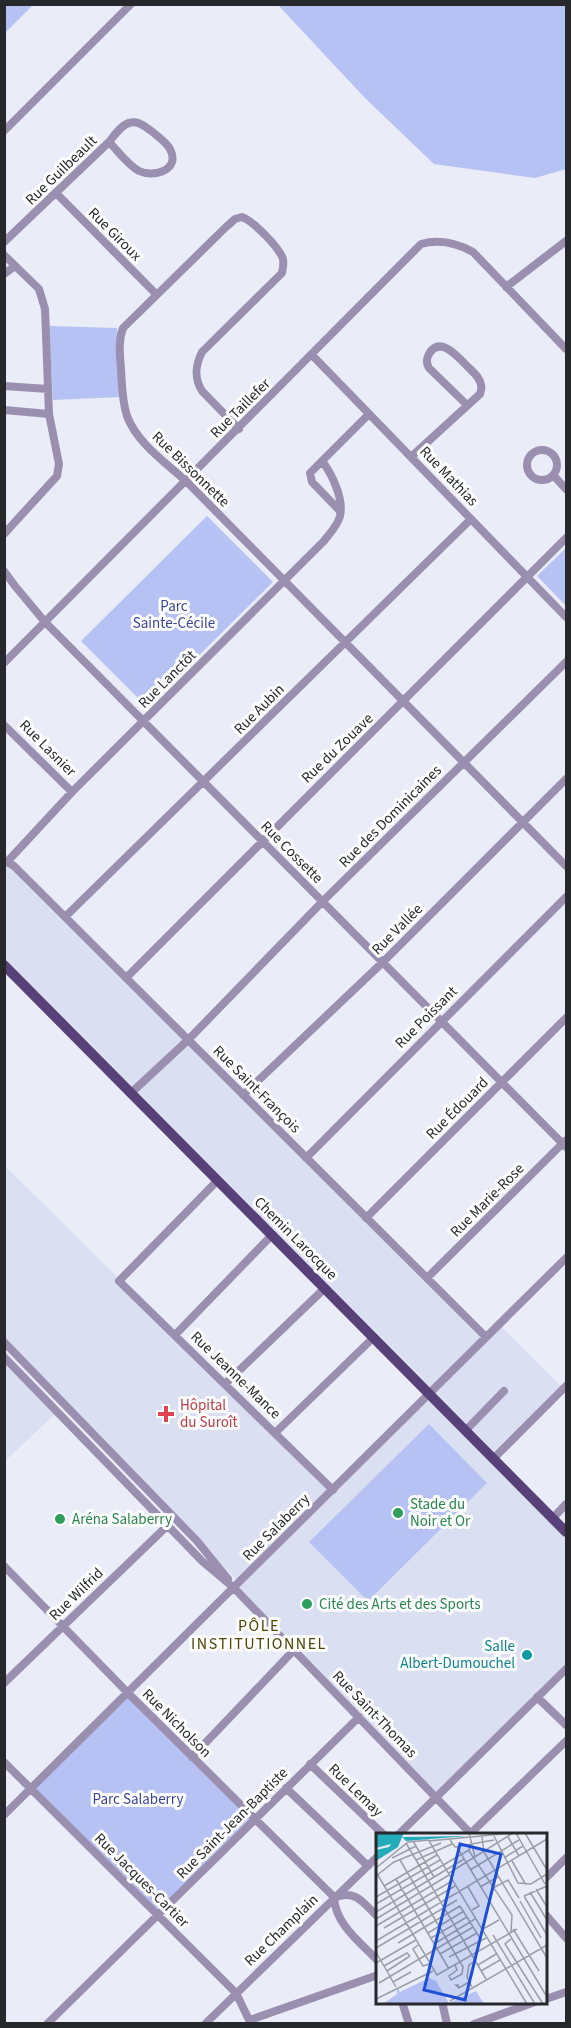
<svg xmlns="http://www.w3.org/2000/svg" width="571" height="2028" font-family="'Source Sans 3',sans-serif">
<rect width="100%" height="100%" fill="#eaecf8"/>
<!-- built -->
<path fill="#dadff2" d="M4,861L482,1338L497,1322L561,1386L494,1451L5,958Z
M4,1165L333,1490L239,1582L5,1338Z
M5,1363L55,1414L5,1461Z
M430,1397L566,1534V1666L436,1794L238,1587Z"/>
<!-- green -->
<path fill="#b7c2f4" d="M5,4H33V5L5,33Z
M278,5H566V169L535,178L434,164L366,99Z
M49,326L117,328L120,397L53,400Z
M207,516L273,582L147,707L81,641Z
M566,548V606L537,576Z
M429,1424L487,1483L368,1601L309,1542Z
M128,1693L255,1819L158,1915L31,1788Z"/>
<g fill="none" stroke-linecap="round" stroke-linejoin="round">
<!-- minor -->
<path stroke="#9b8fb0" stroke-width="8" d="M4,131L131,4
M56,193L156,294
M4,242L109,142C114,136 121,125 129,123C137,120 144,126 150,130C156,135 166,142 170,149C181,170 154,178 139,171C128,165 118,151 109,142
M4,255L39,289L45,309L49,414L59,464L57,476L4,534
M4,274L15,266
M506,287L566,241
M312,355L566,617
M4,386L48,389
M4,410L49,414
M239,429L202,391C194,378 195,366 202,352L282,273C283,268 284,264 283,259C279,247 253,221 242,217L235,219L226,227L123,328C118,341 120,355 121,369C122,385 122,401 127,416C137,443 165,462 186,481L566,866
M527 465a15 15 0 1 1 30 0a15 15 0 1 1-30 0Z
M411,457L480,394C481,390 482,389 481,385C480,377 472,371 467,366C458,357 440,335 429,354C426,359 426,363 429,368L467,405
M553,475L566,489
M340,511L312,482L310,473L369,414
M4,571L15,586L45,622L566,1147
M4,663L421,244C439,239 457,243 473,252L566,349
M4,725L72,792
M4,862H7L72,792L324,541C330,533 338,525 340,516C344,499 332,474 322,461
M7,862L14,866L486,1337
M65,917L471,519
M126,978L566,538
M131,1093L188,1040L323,901L566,662
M243,1095L383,962L566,779
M306,1158L566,897
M218,1180L119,1281L333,1490
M366,1218L566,1018
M427,1278L565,1141
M175,1335L272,1235
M4,1342L197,1541L228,1579
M4,1357L202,1561L234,1588L471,1834
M225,1384L325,1288
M466,1430L504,1391
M275,1433L374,1337
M494,1458L566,1386
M553,1518L566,1504
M4,1566L128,1693L334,1897C335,1924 360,1942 378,1961
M4,1683L167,1526
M537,1697L566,1725
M192,1757L294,1650
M4,1762L236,1993L251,2024
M310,1764L383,1834
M286,1788L368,1866
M4,1815L566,1258
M399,1834L566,1669
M470,1834L566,1741
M546,1878L566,1858
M336,1897C357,1890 363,1903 378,1917
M546,1915L566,1938
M546,1999L566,1992
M402,2002L409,2024
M442,2002L447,2024
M250,2020L378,1975
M47,2024L359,1717
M205,2024L378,1856
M474,2024L535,2002"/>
<!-- major -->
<path stroke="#584179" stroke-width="10" d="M4,965L566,1532"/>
</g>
<!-- markers -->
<path fill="#e0444e" stroke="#fff" stroke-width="2" d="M163 1405h6v6h6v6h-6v6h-6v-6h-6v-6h6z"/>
<g fill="#2e9e5b" stroke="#fff" stroke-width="2">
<circle cx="398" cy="1513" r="6"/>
<circle cx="60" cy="1519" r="6"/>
<circle cx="307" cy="1604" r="6"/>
</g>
<circle fill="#0f9aa8" stroke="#fff" stroke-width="2" cx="527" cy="1655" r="6"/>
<g text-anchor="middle" stroke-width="6" stroke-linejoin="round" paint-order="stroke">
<!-- street labels -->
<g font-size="15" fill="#27282c" stroke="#fff">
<text transform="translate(61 170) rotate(-44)" y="5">Rue Guilbeault</text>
<text transform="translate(115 234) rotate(45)" y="5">Rue Giroux</text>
<text transform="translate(240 408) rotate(-45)" y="5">Rue Taillefer</text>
<text transform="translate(191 469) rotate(44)" y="5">Rue Bissonnette</text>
<text transform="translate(449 476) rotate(46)" y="5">Rue Mathias</text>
<text transform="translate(167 679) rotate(-45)" y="5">Rue Lanctôt</text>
<text transform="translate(259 709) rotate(-45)" y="5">Rue Aubin</text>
<text transform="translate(48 748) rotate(45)" y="5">Rue Lasnier</text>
<text transform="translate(337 748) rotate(-44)" y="5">Rue du Zouave</text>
<text transform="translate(390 816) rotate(-45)" y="5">Rue des Dominicaines</text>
<text transform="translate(292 852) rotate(45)" y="5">Rue Cossette</text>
<text transform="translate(397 929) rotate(-45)" y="5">Rue Vallée</text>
<text transform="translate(426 1017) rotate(-45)" y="5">Rue Poissant</text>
<text transform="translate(257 1089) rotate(45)" y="5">Rue Saint-François</text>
<text transform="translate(457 1108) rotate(-45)" y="5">Rue Édouard</text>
<text transform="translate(487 1200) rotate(-45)" y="5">Rue Marie-Rose</text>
<text transform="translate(296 1238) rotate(45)" y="5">Chemin Larocque</text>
<text transform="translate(236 1375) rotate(44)" y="5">Rue Jeanne-Mance</text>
<text transform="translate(276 1527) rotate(-45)" y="5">Rue Salaberry</text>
<text transform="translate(76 1594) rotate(-44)" y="5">Rue Wilfrid</text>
<text transform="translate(375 1714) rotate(46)" y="5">Rue Saint-Thomas</text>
<text transform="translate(177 1723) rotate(45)" y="5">Rue Nicholson</text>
<text transform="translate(356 1790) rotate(44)" y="5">Rue Lemay</text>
<text transform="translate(232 1823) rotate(-45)" y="5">Rue Saint-Jean-Baptiste</text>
<text transform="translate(142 1880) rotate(45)" y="5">Rue Jacques-Cartier</text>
<text transform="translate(281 1930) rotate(-44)" y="5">Rue Champlain</text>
</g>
<!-- park labels -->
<g font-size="15" fill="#3c449a" stroke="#fff">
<text x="174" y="611">Parc<tspan x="174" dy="17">Sainte-Cécile</tspan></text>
<text x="138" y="1804">Parc Salaberry</text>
</g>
<!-- health labels -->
<g font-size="15" fill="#be3a42" stroke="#fff" text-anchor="start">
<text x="180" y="1410">Hôpital<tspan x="180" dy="17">du Suroît</tspan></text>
</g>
<!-- leisure labels -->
<g font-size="15" fill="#27864d" stroke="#fff" text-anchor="start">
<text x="410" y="1509">Stade du<tspan x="410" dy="17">Noir et Or</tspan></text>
<text x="72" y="1524">Aréna Salaberry</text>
<text x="319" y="1609">Cité des Arts et des Sports</text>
</g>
<!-- culture labels -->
<g font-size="15" fill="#0d838f" stroke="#fff" text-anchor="end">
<text x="515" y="1651">Salle<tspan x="515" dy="17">Albert-Dumouchel</tspan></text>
</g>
<!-- neighbourhood labels -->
<g font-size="16" letter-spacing="1.5" fill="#4d4501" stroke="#fff">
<text x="259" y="1631">PÔLE<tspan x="259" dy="18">INSTITUTIONNEL</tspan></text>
</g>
</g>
<!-- overview -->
<g transform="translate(376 1833)">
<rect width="171" height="171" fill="#eaecf8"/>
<path d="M53,145L60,148L73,170L100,158L108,171H7L21,161V154L24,159Z" fill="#b7c2f4"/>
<path d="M0,0H28L26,4L92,3L30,8L26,4L22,14L0,28V17L13,14L15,11L0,15Z" fill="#25acbb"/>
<path fill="none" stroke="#9c9ea6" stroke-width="1.5" d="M93,0L99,24M137,0L53,8L151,171M140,0L169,51M149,0L171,37M118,3L142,50L155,51L171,41M106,4L108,19L171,125M132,4L143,23M74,7L79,14L118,7M37,8L58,44M30,10L110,146M94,12L93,18L136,82L135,99M81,14L171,164M16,25L40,13M128,25L147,13M24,27L87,134L86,141L75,147L73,143L81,137L79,132M40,27L76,11M136,28L150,52M0,35L32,9L53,7M94,37L143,7M0,39L61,142L141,96M73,40L137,0M0,43L18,29L65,10M20,46L73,136M8,53L61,22M92,54L103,73L96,77M104,54L122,44M117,55L132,47L143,65M160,56L171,74M154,59L171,87M148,63L171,102M148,63L171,53M0,64L64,27M144,68L165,105M0,71L93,17M84,73L104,105M0,79L88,26M0,86L73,42M0,93L76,48M8,95L79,53M107,96L123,87M137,96L163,138M52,100L88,78M117,102L159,171M55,105L91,84M135,106L129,111L167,171M0,108L171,6M22,110L84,73M58,111L99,86M42,112L37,116L47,133L53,131M0,115L81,67M0,119L20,154M64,121L101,100M73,124L110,105M0,130L40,107M102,132L120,121M8,133L31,120L34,123M11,138L34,123M105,138L124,127M17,149L35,139M3,150L97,94M96,154L91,144L93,132L99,128M83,155L80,152H82L83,155L93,149M0,166L57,138M74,168L171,112"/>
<path fill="#1d4ed8" fill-opacity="0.15" stroke="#1d4ed8" stroke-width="3" d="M84,11L125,21L89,167L48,157Z"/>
<rect width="171" height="171" fill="none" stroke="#27282c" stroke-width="3"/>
</g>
<!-- border -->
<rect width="571" height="2028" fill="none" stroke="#27282c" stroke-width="12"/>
</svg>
